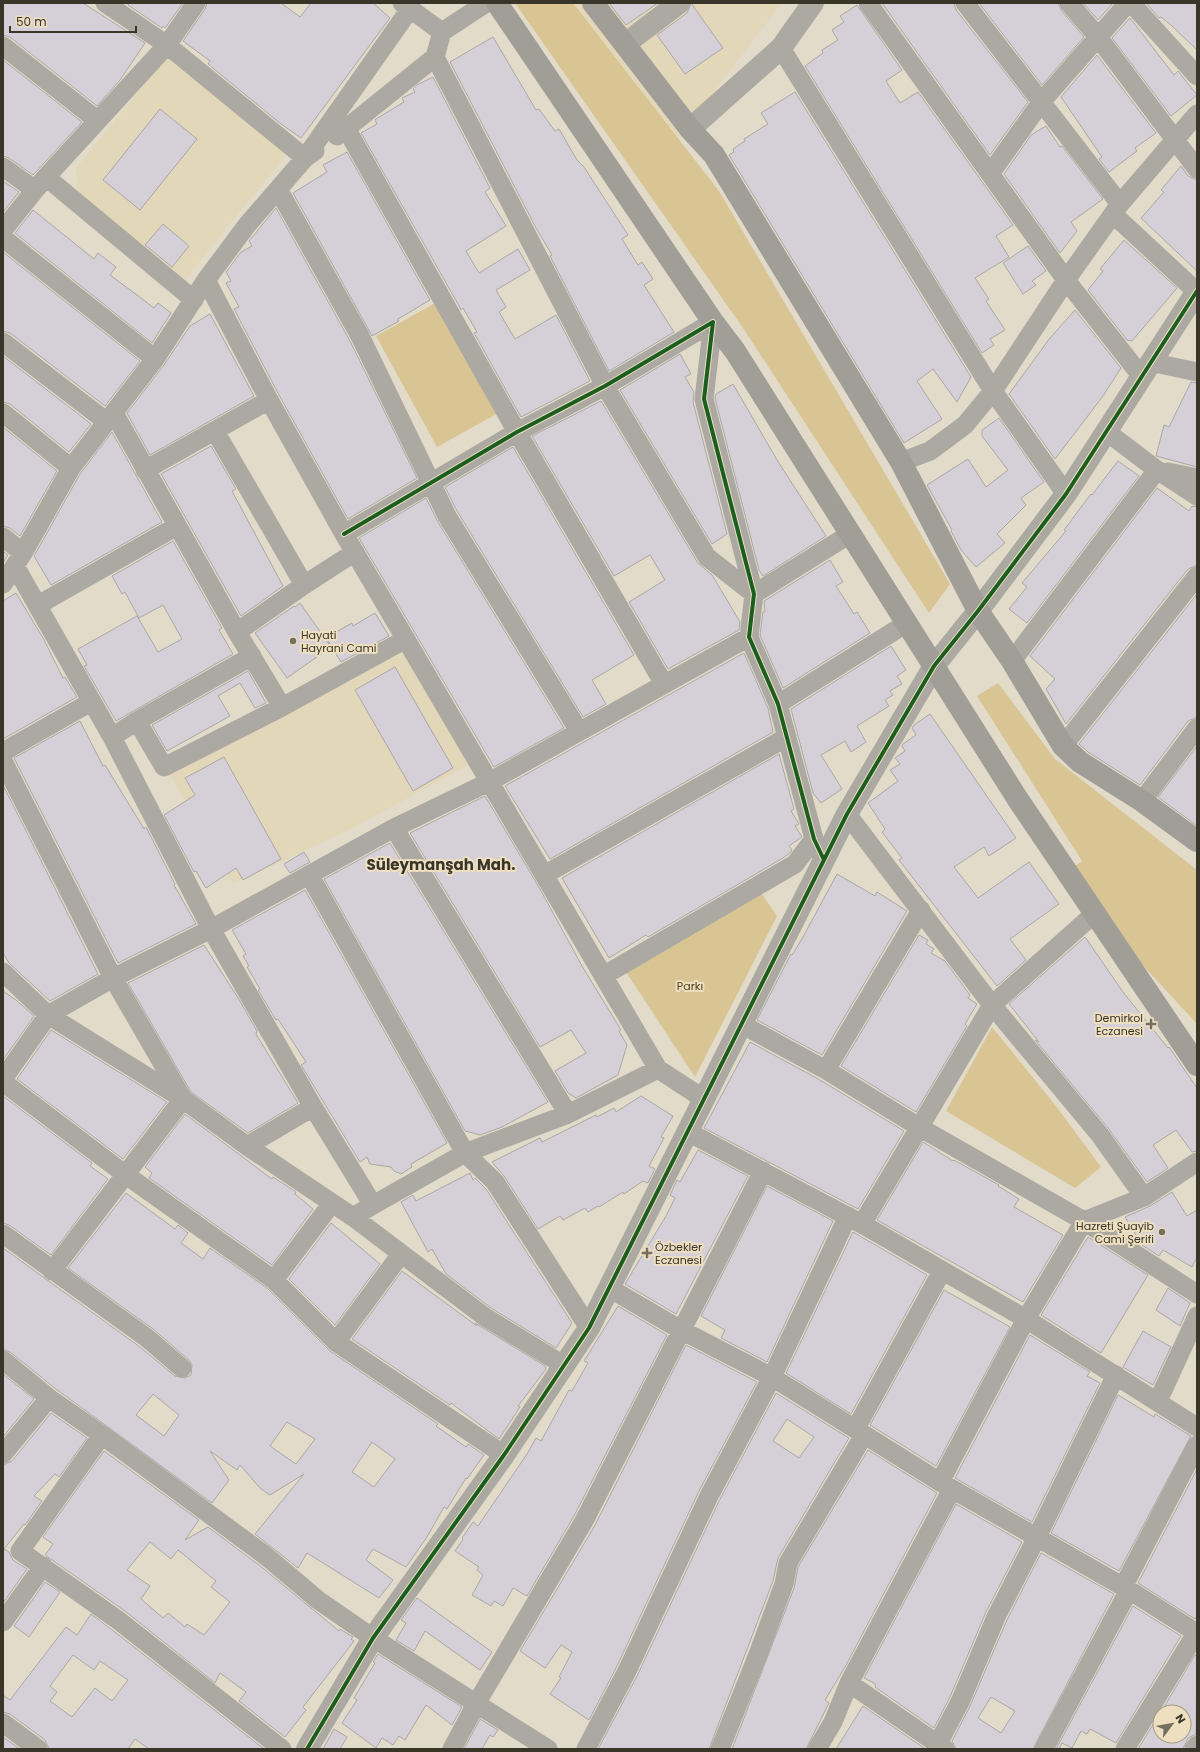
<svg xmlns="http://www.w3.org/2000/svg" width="1200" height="1752" font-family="Poppins,sans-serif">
<rect width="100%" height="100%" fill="#e2dbca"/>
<!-- built -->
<path fill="#e3d7ba" d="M552,3H782L669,150Z
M168,56L287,154L180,286L78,202L76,168Z
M407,648L470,764L351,829L233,884L168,771Z"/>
<!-- green -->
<path fill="#d9c494" d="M515,3H573L719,191L950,584L929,613L743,328Z
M439,301L500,412L437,447L376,336Z
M998,683L1055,759L1197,870V1024L1115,935L1071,869L1082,861L977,696Z
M760,891L777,916L695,1077L626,972Z
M992,1027L1056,1106L1101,1167L1075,1188L946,1111Z"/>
<!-- building -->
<path fill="#d5d0d8" stroke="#aba7a5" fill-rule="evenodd" d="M3,3H83L145,43L120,80L97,106L10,37L3,35Z
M129,3H183L165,28L163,26L162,28L128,5Z
M207,3H281L300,17L311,3H373L390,18L301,138L281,124L208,64L210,61L183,41L205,9Z
M609,3H658L626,25Z
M691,3L723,48L685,74L657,35L687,13Z
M882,3H954L956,10L1028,102L990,155Z
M979,3H1058L1061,10L1084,37L1042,85Z
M1083,3H1113L1098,20Z
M1146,3H1197V50L1171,25L1161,17L1159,18Z
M857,5L902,70L886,81L900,103L918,92L1013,225L996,236L1009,257L975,278L989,299L986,301L1005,330L990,339L994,345L982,353L805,66L823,53L822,50L838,40L832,30L844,22L840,16Z
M1130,18L1174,75L1178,71L1197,95L1171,116L1112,38Z
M493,37L536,110L539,109L555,131L559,129L577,160L584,167L628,235L622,239L638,265L642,262L653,279L644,285L674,332L609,371L550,256L552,255L536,228L450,62Z
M1097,55L1156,133L1135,148L1137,151L1109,172L1099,159L1102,157L1061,97Z
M3,60L82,122L33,175L9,158L3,156Z
M433,77L490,188L485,192L506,226L466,251L479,273L518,249L530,270L496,290L506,307L499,312L515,339L556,315L590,381L521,417L474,333L477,332L463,308L461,310L458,304L361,133L377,124L375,120L376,119L404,102L402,98L415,92L413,89L417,85Z
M795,92L971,377L957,402L933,369L917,381L942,419L904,443L729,155L734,152L733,149L745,141L744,139L768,124L761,113Z
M160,109L197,139L140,210L103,180Z
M1046,126L1060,147L1062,146L1103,199L1071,222L1077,231L1060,253L1004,174L1031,135Z
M347,152L430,300L398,319L399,321L372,336L293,193L327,172L323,165Z
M1181,166L1188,176L1197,180V271L1141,218L1164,192L1161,190Z
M3,181L19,192L3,212Z
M276,208L350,341L417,478L348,519L279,395L234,309L239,307L226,283L231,281L226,272L241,252L252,246L249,241Z
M33,210L94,259L98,253L116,267L110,275L141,298L154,308L158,303L171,313L152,343L15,233Z
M163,224L189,246L172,267L145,245Z
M1124,240L1177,288L1132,341L1127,340L1088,290L1103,271L1100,269Z
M1028,246L1046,271L1032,281L1036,285L1023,294L1003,263Z
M3,252L140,361L105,406L10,333L3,331Z
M1075,310L1121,368L1103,396L1055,459L1009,394L1050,338Z
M210,314L254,396L150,455L127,413L164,365L190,326Z
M680,354L691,374L685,377L694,392L693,402L727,534L712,544L620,390Z
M3,356L91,424L69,452L10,404L3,402Z
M1191,382L1197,383V467L1156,456L1164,425L1169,427Z
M733,384L777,460L826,536L763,576L759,570L715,398L716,394Z
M601,401L698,563L712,575L740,622L739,630L668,669L629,602L665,580L650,555L614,576L532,436Z
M999,418L1044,482L1021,498L1026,505L997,534L1005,543L976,567L961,550L951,531L952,530L927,485L968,459L986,487L1008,470L982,436V430Z
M3,427L57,471L20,536L10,528L3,526Z
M112,432L162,522L51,585L34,556L80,474Z
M211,446L236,489L232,491L283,586L241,616L161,474Z
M513,447L634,655L592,680L606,704L583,717L457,511L445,487Z
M1118,461L1139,476L1027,623L1009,609L1027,587L1022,583L1066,531L1064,530L1091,494L1092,495Z
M1157,488L1189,511L1192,506L1197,507V565L1188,569L1066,724L1046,689L1055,679L1030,656Z
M426,498L438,522L564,728L494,767L359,538Z
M173,541L222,628L219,630L233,654L116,721L84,666L87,665L78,649L137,616L158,652L182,639L163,605L139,618L125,592L122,594L112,576Z
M3,551L8,555L3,563Z
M830,560L843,582L836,586L854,614L857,612L870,633L783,688L760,635L763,612L765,611L764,601Z
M16,593L43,638L63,678L65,677L77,697L3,739V601Z
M1197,594V717L1188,721L1140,785L1088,752L1079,744Z
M300,603L331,647L287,678L255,633L294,606L295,607Z
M375,613L389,636L341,662L326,638L352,623L353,626Z
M891,646L906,670L897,676L902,684L890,691L893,695L885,700L889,706L857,726L866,742L851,752L845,741L821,755L842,789L821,803L813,793L791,709Z
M744,653L768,708L773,732L550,859L505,786Z
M395,667L453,768L413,791L355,690Z
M248,671L266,703L255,708L240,683L218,696L230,716L167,751L152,725Z
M930,714L1016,838L989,856L984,847L954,867L978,898L1029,862L1059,904L1010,939L1026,960L997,986L899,860L902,858L882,832L885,829L868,803L898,781L890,770L900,764L895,758L905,751L902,746L903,744L916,735L912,728L914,725Z
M80,721L103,766L105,765L144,829L146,827L175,884L174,885L196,924L118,963L14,758Z
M1197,746V826L1158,797Z
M779,754L794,809L791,811L799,824L795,826L802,837L789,846L792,850L791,852L783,858L648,937L646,935L609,958L562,878Z
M224,757L281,859L243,880L236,868L206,888L196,871L194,872L164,815L195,795L185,778Z
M3,785L98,974L50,1001L9,963L3,953Z
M485,796L540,889L582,966L621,1030L619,1031L627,1045L618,1075L576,1098L568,1093L555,1071L586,1053L571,1030L540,1047L410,833Z
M390,843L548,1102L502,1127L480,1135L465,1131L324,879Z
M304,852L310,862L290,873L284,864Z
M837,874L875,896L877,892L907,911L822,1055L757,1020L791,954L792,955L803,937Z
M305,890L447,1143L411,1164L412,1167L401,1174L394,1171L391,1167L370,1164L367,1157L360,1162L301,1065L306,1062L278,1019L276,1020L258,990L260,989L247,967L249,966L243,956L246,954L232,930Z
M919,935L928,940L926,944L934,949L931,953L945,961L970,995L968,998L977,1004L965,1024L967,1026L916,1112L841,1066Z
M1085,937L1123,992L1168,1048L1169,1047L1197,1088V1151L1192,1152L1176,1130L1153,1145L1168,1168L1147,1182L1108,1128L1035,1040L1039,1042L1009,1004Z
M204,945L240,1001L257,1031L256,1034L298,1103L248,1133L191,1092L128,983Z
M3,991L16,1000L34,1016L3,1060Z
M51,1030L167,1102L123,1159L17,1079Z
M750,1042L820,1080L904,1131L858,1209L704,1128Z
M3,1096L92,1163L90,1166L108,1179L51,1255L9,1225L3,1223Z
M641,1096L673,1116L661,1137L664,1138L649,1166L655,1169L648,1183L643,1181L624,1194L623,1192L599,1207L598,1206L588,1212L585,1208L563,1220L560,1216L538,1229L504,1176L492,1162L540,1138L542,1142L596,1115L597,1117L614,1108L616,1112Z
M185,1114L272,1179L273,1177L296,1192L295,1194L313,1209L272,1265L149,1178L152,1173L145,1167Z
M923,1142L953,1161L954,1160L999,1185L998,1186L1019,1199L1014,1207L1063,1235L1023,1302L877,1220Z
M698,1150L748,1176L676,1314L625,1284L666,1216L675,1198L670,1195L677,1180L680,1182Z
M470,1173L473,1180L475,1178L486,1189L572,1323L556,1348L491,1308L446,1274L432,1249L428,1252L401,1202L413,1195L416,1201Z
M767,1186L833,1221L767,1362L721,1338L725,1330L701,1316Z
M1172,1192L1187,1216L1197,1210V1257L1192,1267L1163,1250L1159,1256L1142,1245L1125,1217L1150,1206Z
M126,1193L175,1229L178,1225L188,1233L181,1243L203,1259L210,1248L267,1288L330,1351L438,1424L436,1426L466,1447L468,1444L484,1455L467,1479L466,1478L447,1509L444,1507L427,1537L406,1567L373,1549L366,1560L393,1580L379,1598L307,1553L298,1568L255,1534L304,1474L270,1495L260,1488L240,1465L237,1470L210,1451L229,1480L212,1503L56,1389L10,1352L3,1349V1248L140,1347L175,1376L185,1378L191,1375L192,1365L189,1360L153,1329L68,1268ZM153,1394L179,1415L164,1436L136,1415ZM287,1422L315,1439L296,1464L270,1446ZM372,1442L395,1459L374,1487L352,1472Z
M331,1223L380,1264L335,1325L289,1279Z
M853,1232L927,1275L851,1414L786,1373Z
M1088,1237L1148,1275L1101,1353L1041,1315Z
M402,1271L477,1326L475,1323L545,1366L546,1369L518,1406L520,1407L499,1439L451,1403L450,1405L352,1339Z
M1168,1288L1190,1303L1180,1326L1156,1310Z
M944,1290L1010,1327L936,1466L870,1425Z
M618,1306L667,1335L574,1516L527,1596L513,1588L503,1606L494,1601L491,1606L472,1595L483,1575L477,1570L479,1567L455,1551L463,1539L462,1538L473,1522L478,1526L527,1454L536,1438L541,1441L569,1390L572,1391L588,1363L584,1361Z
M1143,1331L1171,1347L1153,1385L1123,1367Z
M1030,1335L1090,1372L1087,1376L1100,1383L1032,1522L955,1478Z
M686,1345L757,1382L699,1491L617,1666L589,1720L550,1694L561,1678L559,1677L572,1652L561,1645L545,1668L520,1651L594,1527Z
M3,1374L34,1399L3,1437Z
M776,1393L849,1438L778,1558L773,1581L709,1749H598L637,1676L719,1501ZM787,1419L814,1437L799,1458L773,1441Z
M1118,1395L1154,1417L1155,1414L1191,1436L1119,1571L1051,1533Z
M51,1413L87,1438L59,1477L55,1474L34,1496L42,1501L25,1525L24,1524L4,1549L9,1552L13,1560L27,1569L3,1603V1465L12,1461Z
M868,1450L937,1493L845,1667L825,1700L829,1703L806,1749H732L794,1588L798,1567Z
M104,1451L199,1520L185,1540L208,1527L259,1565L339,1631L340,1629L353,1637L351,1639L354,1641L303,1707L306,1710L285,1737L239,1701L246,1692L220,1673L215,1683L125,1611L45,1555L53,1544L43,1537ZM150,1542L171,1559L178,1550L216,1581L211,1587L230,1602L204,1635L187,1624L185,1627L168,1613L163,1618L141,1599L150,1586L127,1570Z
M1197,1469V1616L1195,1619L1138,1583Z
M956,1504L1022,1542L986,1612L950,1697L934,1728L875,1687L876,1686L874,1683L864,1678Z
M1041,1553L1114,1594L1033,1749H956L952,1741L970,1706L1006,1622ZM991,1697L1015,1711L1001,1733L978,1718Z
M45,1582L60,1592L29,1637L14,1626Z
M417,1598L492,1652L480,1670L425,1631L414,1651L396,1640L406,1623L401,1620Z
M1133,1606L1181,1636L1116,1743L1090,1729L1087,1734L1081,1731L1072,1748L1062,1743L1059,1749H1056Z
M91,1614L111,1629L264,1749H149L135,1739L128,1749H49L45,1740L10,1714L3,1712V1695L10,1700L66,1627L77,1635ZM73,1655L94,1670L100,1661L128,1680L112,1701L95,1688L72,1717L50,1701L57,1692L50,1686Z
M378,1654L462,1707L452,1725L426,1705L405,1740L399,1736L393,1745L382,1738L376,1748L342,1723L357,1700L354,1698L375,1663L373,1662Z
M1195,1655L1197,1656L1196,1734L1188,1738L1183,1749H1138L1160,1713V1736H1184V1712H1161Z
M863,1706L924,1748V1749H836Z
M480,1719L498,1730L493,1737L490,1735L482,1749H464Z
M334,1729L347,1737L340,1749H323Z
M3,1737L20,1749H3Z"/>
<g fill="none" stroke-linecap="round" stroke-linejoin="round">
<!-- minor -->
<path stroke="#aca9a2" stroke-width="19" d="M105,3L167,45L305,158L315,151
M402,3L442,32L435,57L605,386L707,557L754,594L850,534
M868,3L1066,280L1142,377
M965,3L1120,204
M1069,3L1098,37L1197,169
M1131,3L1197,76
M442,32L486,3
M3,46L97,120
M781,48L993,391L1066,494
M347,130L517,432L664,684
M337,136L435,57
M3,167L35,190L46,177L194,300
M990,174L1042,101L1128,3
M46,177L167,45L196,3
M278,189L360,336L447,516L579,731
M1114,215L1197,292
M3,230L35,190
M3,238L155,359
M206,280L269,400L344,534L658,1069L704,1099
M3,342L107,422
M1150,362L1197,372
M3,413L71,468
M114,413L237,632L282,707
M215,431L304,585
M1107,432L1157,470L1197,496
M901,462L930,451L965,425L993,391L1066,280L1120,204L1197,114
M145,470L269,400
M1168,472L1197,478
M344,534L517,432L605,386L713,322L704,399L754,594L749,637L778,704L814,839L824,860
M3,537L23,553
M15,566L112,737L211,929L313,1107L373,1205L353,1217
M3,584L23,553L71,468L155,359L206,280L247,225L305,158L410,9
M38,605L177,526
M237,632L304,585L355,552
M1012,661L1157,470
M778,704L907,623
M137,721L164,767L282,707L406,639
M112,737L137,721L252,656
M1063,746L1197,576
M3,752L91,702
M3,761L113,978L183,1099L52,1271
M1142,801L1197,728
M847,814L992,1005L1100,1135L1144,1197
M394,828L568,1114
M544,875L787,737
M310,876L465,1153L495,1182L589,1328
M3,972L48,1015L183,1099L247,1146L353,1217L485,1317L565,1366
M603,976L795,864L814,839
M741,1024L826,1070L919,1127L1084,1221L1197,1294
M826,1070L921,910
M3,1079L48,1015L113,978L211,929L394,828L489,782L749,637
M3,1082L126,1175L274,1280L336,1342L504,1455
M688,1132L862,1224L1026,1319L1197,1427
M247,1146L313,1107
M373,1205L465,1153L568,1114L658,1069
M862,1224L992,1005L1094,914
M3,1234L147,1338L182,1368
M274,1280L332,1203
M609,1288L681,1330L772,1377L940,1482L1129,1590L1197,1633
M336,1342L401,1254
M3,1360L49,1398L102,1435L266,1556L318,1600L373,1638L548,1749
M1158,1401L1197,1316
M856,1428L942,1271
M102,1435L20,1551L118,1620L282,1749
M3,1454L49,1398
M940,1482L1026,1319L1084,1221L1144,1197L1197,1162
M1123,1587L1197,1445
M3,1622L43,1566
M849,1683L945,1749
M3,1723L38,1749
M452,1749L476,1704L584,1521L763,1171
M586,1749L627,1671L709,1496L772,1377L848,1216
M720,1749L757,1657L784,1584L788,1563L864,1435
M817,1749L833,1722L849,1683L952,1489
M935,1749L960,1702L996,1617L1037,1537L1116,1375
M1044,1749L1129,1590
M1125,1749L1197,1632
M1194,1749L1197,1745"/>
<!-- tertiary -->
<path stroke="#aca9a2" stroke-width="22" d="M625,44L679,3
M690,129L781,48L813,3
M307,1749L373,1638L504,1455L589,1328L847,814L934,666L978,611L1066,494L1197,291"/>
<!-- secondary -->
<path stroke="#a19e97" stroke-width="22" d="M497,3L713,322L735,351L1017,798L1197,1065
M593,3L690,129L714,155L901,462L978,611L1012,661L1063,746L1080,762L1142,801L1197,841"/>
<!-- cycleway casing -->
<g stroke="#eddfc0" stroke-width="6">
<path id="cycleway" d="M344,534L517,432L605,386L713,322L704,399L754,594L749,637L778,704L814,839L824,860
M307,1749L373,1638L504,1455L589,1328L847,814L934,666L978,611L1066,494L1197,291"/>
</g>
<!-- cycleway -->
<use href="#cycleway" stroke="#1b5e20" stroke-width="4"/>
</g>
<!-- markers -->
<g fill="#756f61" stroke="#eddfc0" stroke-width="1.5">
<circle cx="293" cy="641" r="4"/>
<path d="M1149 1018h4v4h4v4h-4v4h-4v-4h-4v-4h4z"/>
<circle cx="1162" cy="1232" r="4"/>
<path d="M645 1247h4v4h4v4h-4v4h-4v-4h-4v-4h4z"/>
</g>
<g text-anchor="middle" stroke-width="4" stroke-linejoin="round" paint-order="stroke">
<!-- poi labels -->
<g font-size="11" fill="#3a3529" stroke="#eddfc0" text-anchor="start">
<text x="301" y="639">Hayati<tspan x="301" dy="13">Hayrani Cami</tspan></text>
<text x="1143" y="1022" text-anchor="end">Demirkol<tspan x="1143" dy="13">Eczanesi</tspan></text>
<text x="1154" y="1230" text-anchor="end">Hazreti Şuayib<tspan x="1154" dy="13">Cami Şerifi</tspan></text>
<text x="655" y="1251">Özbekler<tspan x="655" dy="13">Eczanesi</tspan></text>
</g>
<!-- park labels -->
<g font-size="11" fill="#4d3d17" stroke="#eddfc0">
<text x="690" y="990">Parkı</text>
</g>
<!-- district labels -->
<g font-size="15" font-weight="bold" fill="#3a3529" stroke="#eddfc0">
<text x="441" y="870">Süleymanşah Mah.</text>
</g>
</g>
<!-- border -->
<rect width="1200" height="1752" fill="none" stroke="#3a3529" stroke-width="8"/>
<!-- north arrow -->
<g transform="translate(1172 1724) rotate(58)"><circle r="19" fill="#eddfc0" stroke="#a59b84"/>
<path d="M0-3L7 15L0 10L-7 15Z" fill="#756f61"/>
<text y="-6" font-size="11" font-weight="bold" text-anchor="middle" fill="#3a3529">N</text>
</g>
<!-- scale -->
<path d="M10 26v6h126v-6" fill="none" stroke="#3a3529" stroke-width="2"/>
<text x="16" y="26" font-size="12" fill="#3a3529" stroke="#eddfc0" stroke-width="3" paint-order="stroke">50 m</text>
</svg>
